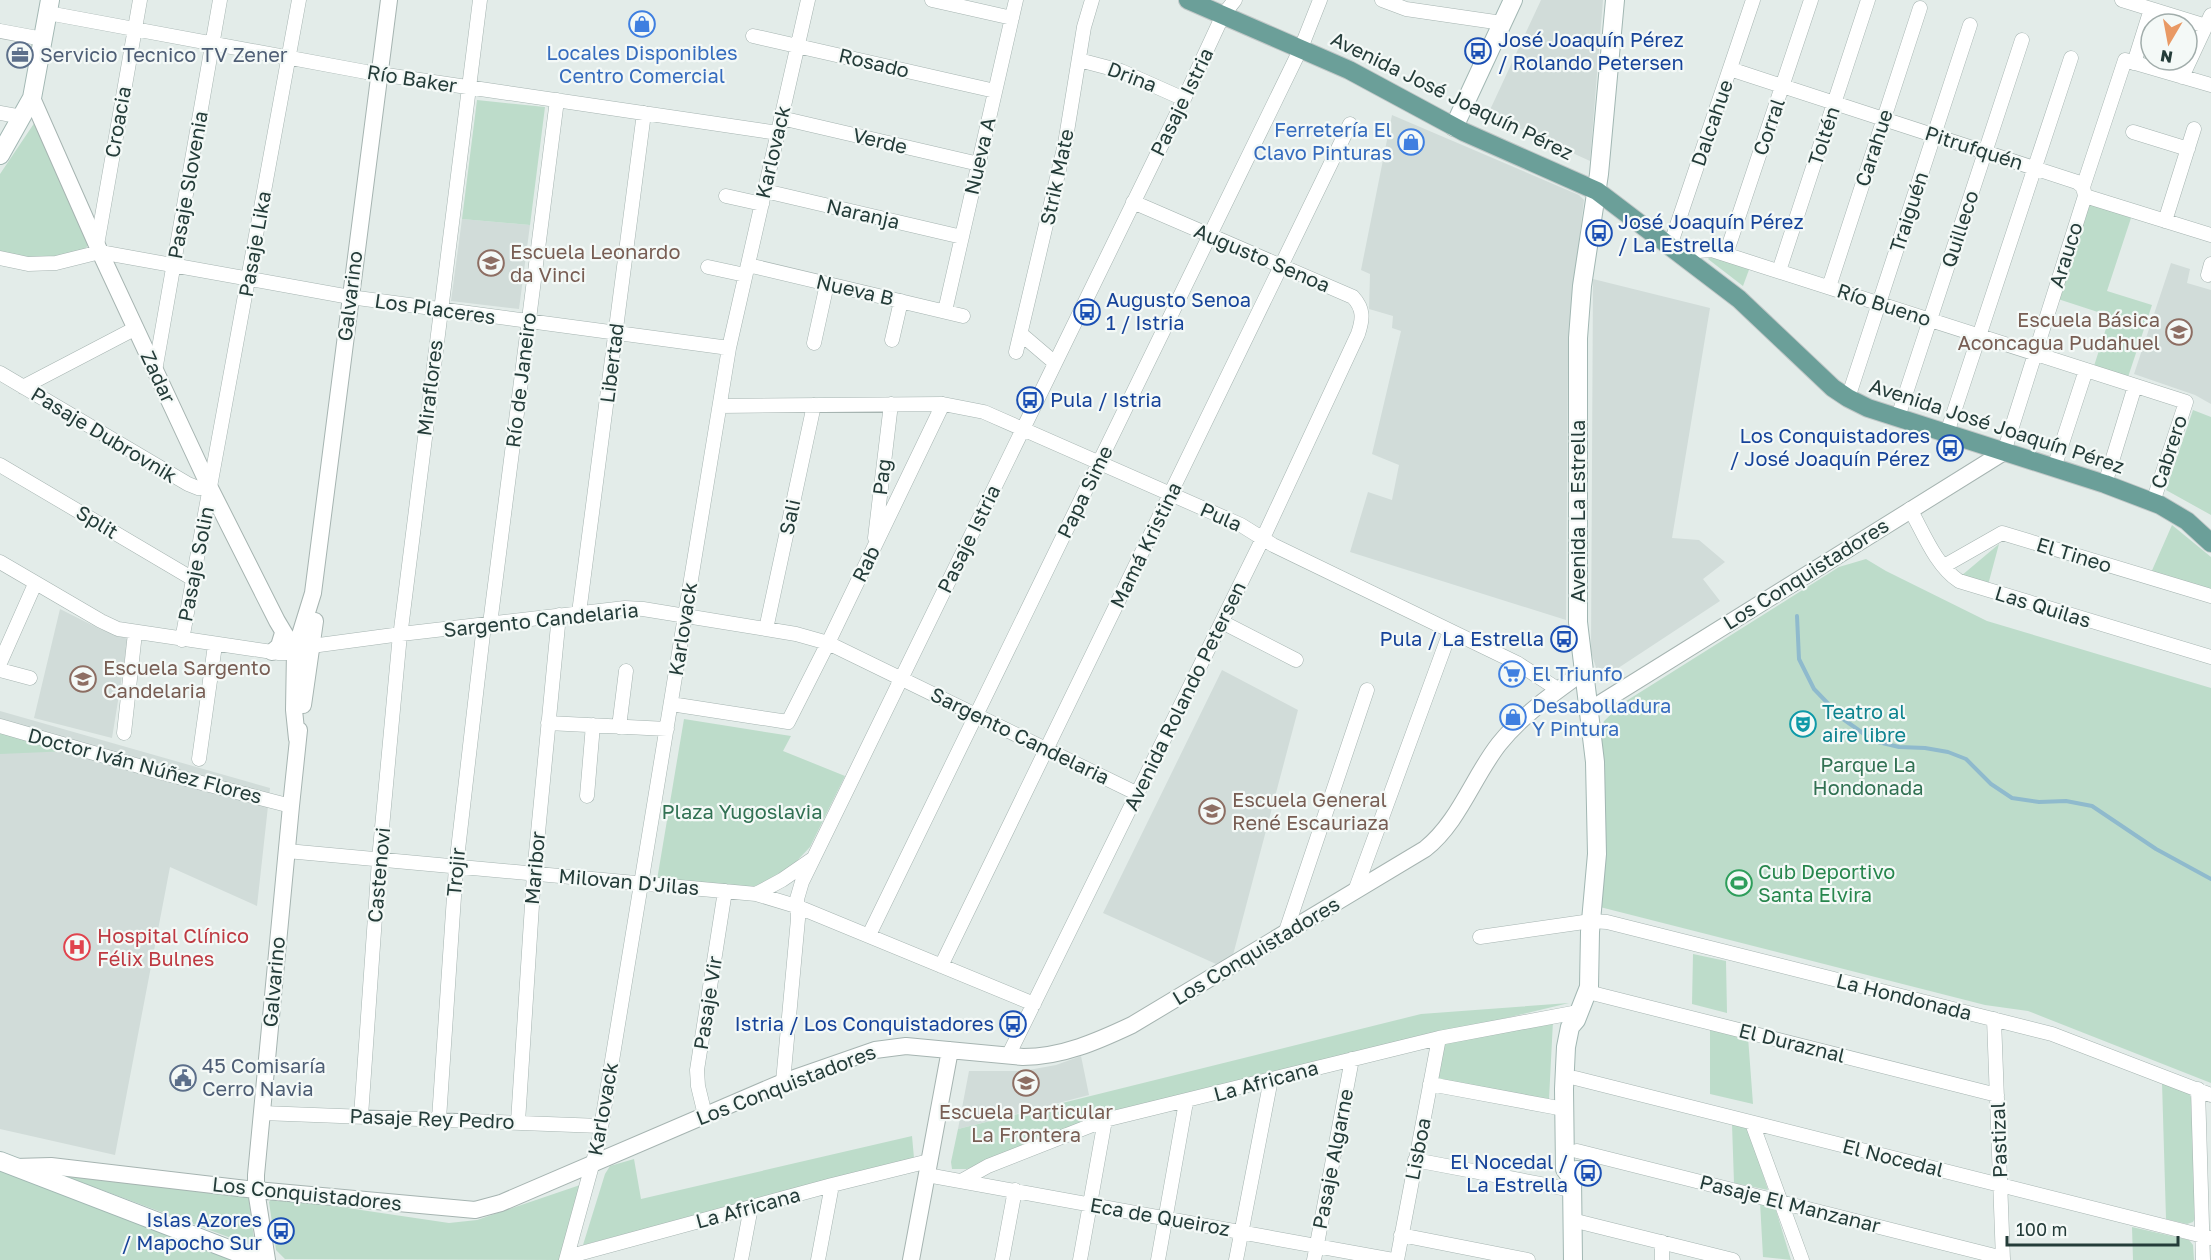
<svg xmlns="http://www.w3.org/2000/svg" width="2211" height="1260" font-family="'Golos Text',sans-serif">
<rect width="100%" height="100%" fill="#e3ece9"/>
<!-- built -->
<path fill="#d1dcd9" d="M1541,0H1603L1590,161L1492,116L1489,112Z
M1392,115L1579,195L1584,200L1572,300L1568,359L1566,620L1350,552L1368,492L1392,500L1399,465L1372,454L1401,331L1392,328L1393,316L1369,309L1370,274L1361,270Z
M462,219L530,225L519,309L451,301Z
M2171,263L2190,269L2187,283L2211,290V404L2195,395L2134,374Z
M1593,279L1710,308L1672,538L1699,540L1725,562L1703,579L1720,601L1600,680L1591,652Z
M60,609L100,629L128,639L112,738L34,718Z
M1222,670L1298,710L1233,955L1216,964L1103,913Z
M0,711L270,788L257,906L170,867L115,1155L0,1129Z
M1081,1056L1089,1095L958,1129L969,1071H1023L1056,1065Z"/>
<!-- green -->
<path fill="#bddcca" d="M477,100L545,107L530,225L462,219Z
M35,122L90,243C71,268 26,258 0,253V174Z
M2090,202L2132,215L2107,291L2152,305L2128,377L2094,366L2110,316L2058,299Z
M1712,255L1750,267L1743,286L1708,259Z
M2193,410L2211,417V515L2166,490Z
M2172,525L2211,557V594L2150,575Z
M1999,544L1988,585L1961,576Z
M1866,559L1886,571L1987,621L2211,688V1083L2028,1011L1985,1005L1600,907L1599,734L1604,721L1623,703L1839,567Z
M684,719L791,736L783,751L845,776L810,847L792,866L755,887L657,880Z
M0,731L70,751L0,754Z
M1693,954L1726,961L1727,1013L1692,1004Z
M1569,1003L1190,1093L1098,1119L967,1169H952L951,1162L958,1129L1421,1014Z
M1553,1021L1549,1099L1437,1080L1442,1044Z
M1710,1027L1748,1037L1753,1104L1710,1094Z
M2162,1082L2189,1092L2191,1098L2196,1216L2193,1222L2187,1224L2166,1219Z
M1732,1124L1748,1128L1768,1190L1734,1183Z
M912,1136L914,1158L583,1245L605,1174L610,1166L634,1159L641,1199Z
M0,1167L241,1260H0Z
M54,1172L248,1192L255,1247Z
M583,1184L559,1260L285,1259L276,1250L269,1202L273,1197L449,1223L477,1220Z
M1760,1202L1775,1207L1791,1260L1763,1257Z
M2132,1227L2189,1240L2193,1245L2194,1260H2133Z"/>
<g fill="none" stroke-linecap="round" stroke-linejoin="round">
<!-- stream -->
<path stroke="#8fbacd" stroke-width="4" d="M1797,616L1799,659L1814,689L1843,719L1874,741L1899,747L1925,748L1948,752L1966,759L1991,784L2012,798L2039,802L2066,801L2092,806L2156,849L2211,879"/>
<!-- minor casing -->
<g stroke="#a6b4b1" stroke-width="15">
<path id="minor" d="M932,0L1012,18
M1382,0L1406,9L1502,23
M2122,0L2206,26
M48,13L366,72L778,133
M0,31L43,39
M753,36L995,91
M1079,60L1121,71L1184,99
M2134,63L2151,9
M1730,69L2077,182L2083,187L2085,196
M2182,77L2211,15
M0,113L22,117
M781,118L979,164
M2133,132L2188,149
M2083,187L2125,60L2211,85
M765,191L962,237
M726,196L762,204
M2085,196L2211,235
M2165,221L2194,129
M97,245L140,0
M1670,246L1753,0
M1726,254L1811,0
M0,258L28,264L56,263L100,252L350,297L729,348
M1686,259L1697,251L1712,250L2186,402L2153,502
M748,265L963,316
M708,267L745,275
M1779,271L1868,0
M2208,275L2211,264
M1829,287L1920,8
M945,311L1016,0
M1021,334L1055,363
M892,340L901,301
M814,343L827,284
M1016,352L1065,144L1084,27L1092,0
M155,371L220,0
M0,373L188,484L198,488H210
M23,387L136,328
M1848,398L1970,25
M720,406L943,404L984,412L1241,525L1273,545L1517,663L1559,690
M1898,417L2022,40
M1947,433L2071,58
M2004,452L2085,196
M0,465L193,579
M2054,468L2086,370
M2105,484L2135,386
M1910,509C1923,532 1936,566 1959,581L2211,657
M875,538L891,404
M0,562L101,621L118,629L279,653H289L319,645L401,634L625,608L643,609L796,634L828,643L1138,794
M1944,566L2002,533L2211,596
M579,613L644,113
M1222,622L1296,660
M490,624L557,100
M766,629L814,405
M182,640L299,0
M0,663L35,584
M0,670L30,678
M671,704L788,722L828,643L943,404
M548,723L667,729
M0,726L163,773L291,806
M619,727L626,671
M124,733L135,633
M199,759L215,645
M587,796L593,725
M287,851L756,894L796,906L1034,1004
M1355,891L1450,632
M756,894L782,880L811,860
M1285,934L1367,690
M869,935L1301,48L1320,0
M1480,937L1591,921L1607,922L2052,1034L2211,1095
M941,966L1350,124
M1588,992L1997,1095
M1994,1019L2003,1260
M1008,1056L1263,538L1358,334C1363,319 1364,309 1353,297L1133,202
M1575,1078L2211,1238
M783,1082L798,919L797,899L802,882L1184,99L1223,15L1235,0
M1430,1084L1564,1109
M2198,1089L2203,1260
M262,1113L601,1126
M705,1115L698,1086L697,1070L725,891
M361,1116L379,860L399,645L480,0
M439,1119L456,867L484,625
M518,1122L534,874L559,615
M1752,1123L1802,1260
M1577,1151L2003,1258
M1415,1160L1572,1190
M927,1175L1393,1260
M963,1180L988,1166L1105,1120L1439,1038L1578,1012
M1572,1220L1733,1260
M1401,1235L1528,1260
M1662,1242V1260
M567,1257L832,1185L929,1161
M566,1260L599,1140L729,348L808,0
M741,1260L751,1207
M818,1260L832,1185
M1002,1260L1015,1190
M1080,1260L1105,1120
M1158,1260L1186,1102
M1236,1260L1271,1079
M1314,1260L1352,1059
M1397,1260L1439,1038"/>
</g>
<!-- tertiary casing -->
<g stroke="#a6b4b1" stroke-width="18">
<path id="tertiary" d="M32,98L100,252L210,488L277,621L295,651
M272,652L279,646L283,633
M303,705L315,621
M1588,711L2004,452
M297,739L294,710L295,651L313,593L389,0
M15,1167L51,1166L256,1190L475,1210L501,1203L783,1082L875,1050L906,1046L1023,1057C1062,1057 1098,1041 1132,1025L1425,849C1459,822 1473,777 1499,744C1522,715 1554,693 1583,672
M267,1260L256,1190V1175L291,806L299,730
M911,1260L950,1050"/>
</g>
<!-- secondary casing -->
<g stroke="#a2b7b3" stroke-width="20">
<path id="secondary" d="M1454,127L1513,0
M0,155L32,98L50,0
M0,1161L257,1260
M1572,1179L1565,1169L1564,1089L1566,1047L1570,1027L1576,1020L1589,987L1590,932L1597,854L1595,762L1578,622V338L1582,286L1599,174L1615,0
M1573,1260L1572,1179L1577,1170"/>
</g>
<!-- primary casing -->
<g stroke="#c2c8c8" stroke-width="20">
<path id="primary" d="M1188,0L1349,70L1464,132L1597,191L1739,299L1833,388L1848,398L1868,408L2105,484L2160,505L2187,521L2211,543"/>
</g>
<!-- minor -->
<use href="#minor" stroke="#fff" stroke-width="14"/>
<!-- tertiary -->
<use href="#tertiary" stroke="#fff" stroke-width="16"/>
<!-- secondary -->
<use href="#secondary" stroke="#fff" stroke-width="18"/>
<!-- primary -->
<use href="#primary" stroke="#6b9f99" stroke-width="18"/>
</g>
<!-- icons -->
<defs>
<g id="shop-ring" transform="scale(1.35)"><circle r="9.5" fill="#f4f9f7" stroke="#3f7fe0" stroke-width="1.5"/><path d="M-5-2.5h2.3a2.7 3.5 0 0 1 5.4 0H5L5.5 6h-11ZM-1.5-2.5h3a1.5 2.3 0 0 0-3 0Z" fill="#3f7fe0"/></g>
<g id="bus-ring" transform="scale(1.35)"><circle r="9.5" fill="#f4f9f7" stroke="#1a4fb4" stroke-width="1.5"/><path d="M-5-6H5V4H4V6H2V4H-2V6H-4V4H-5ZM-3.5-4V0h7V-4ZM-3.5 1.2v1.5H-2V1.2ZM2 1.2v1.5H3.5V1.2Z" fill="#1a4fb4"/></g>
<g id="office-ring" transform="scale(1.35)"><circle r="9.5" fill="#f4f9f7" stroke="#5c6f8a" stroke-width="1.5"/><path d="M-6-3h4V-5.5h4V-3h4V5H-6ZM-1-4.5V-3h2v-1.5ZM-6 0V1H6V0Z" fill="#5c6f8a"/></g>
<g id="school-ring" transform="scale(1.35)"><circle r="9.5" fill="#f4f9f7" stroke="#8d6e63" stroke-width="1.5"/><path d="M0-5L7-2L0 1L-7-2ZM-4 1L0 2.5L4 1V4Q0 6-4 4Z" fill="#8d6e63"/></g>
<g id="supermarket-ring" transform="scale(1.35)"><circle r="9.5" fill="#f4f9f7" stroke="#3f7fe0" stroke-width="1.5"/><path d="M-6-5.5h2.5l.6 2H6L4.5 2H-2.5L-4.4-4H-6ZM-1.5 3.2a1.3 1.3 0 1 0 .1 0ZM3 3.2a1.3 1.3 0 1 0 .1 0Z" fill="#3f7fe0"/></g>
<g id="theatre-ring" transform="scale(1.35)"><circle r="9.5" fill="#f4f9f7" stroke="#0f9aa8" stroke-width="1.5"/><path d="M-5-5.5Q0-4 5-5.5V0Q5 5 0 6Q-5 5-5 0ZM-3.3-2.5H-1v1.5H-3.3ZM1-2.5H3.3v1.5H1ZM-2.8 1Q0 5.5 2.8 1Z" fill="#0f9aa8"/></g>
<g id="stadium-ring" transform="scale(1.35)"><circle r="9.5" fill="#f4f9f7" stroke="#2e9e5b" stroke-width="1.5"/><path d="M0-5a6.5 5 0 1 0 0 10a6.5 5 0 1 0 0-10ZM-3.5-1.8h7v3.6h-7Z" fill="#2e9e5b"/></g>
<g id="hospital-ring" transform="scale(1.35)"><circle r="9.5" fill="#f4f9f7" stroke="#e0444e" stroke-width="1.5"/><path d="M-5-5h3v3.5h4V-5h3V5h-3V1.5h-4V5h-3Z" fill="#e0444e"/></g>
<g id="civic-ring" transform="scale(1.35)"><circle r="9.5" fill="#f4f9f7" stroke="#5c6f8a" stroke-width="1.5"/><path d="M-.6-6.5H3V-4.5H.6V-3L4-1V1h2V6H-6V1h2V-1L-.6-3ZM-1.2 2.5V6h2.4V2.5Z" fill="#5c6f8a"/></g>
</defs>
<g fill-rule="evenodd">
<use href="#shop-ring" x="642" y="24"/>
<use href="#bus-ring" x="1478" y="51"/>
<use href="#office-ring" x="20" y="55"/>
<use href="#shop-ring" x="1411" y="142"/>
<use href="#bus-ring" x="1599" y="233"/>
<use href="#school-ring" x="491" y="263"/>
<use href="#bus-ring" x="1087" y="312"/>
<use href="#school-ring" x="2179" y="332"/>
<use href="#bus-ring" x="1030" y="400"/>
<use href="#bus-ring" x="1950" y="448"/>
<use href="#bus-ring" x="1564" y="639"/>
<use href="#supermarket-ring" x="1512" y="674"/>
<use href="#school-ring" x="83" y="679"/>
<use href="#shop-ring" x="1513" y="717"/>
<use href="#theatre-ring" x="1803" y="724"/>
<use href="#school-ring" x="1212" y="811"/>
<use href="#stadium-ring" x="1739" y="883"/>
<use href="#hospital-ring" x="77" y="947"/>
<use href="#bus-ring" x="1013" y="1024"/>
<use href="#civic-ring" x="183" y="1078"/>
<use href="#school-ring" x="1026" y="1083"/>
<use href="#bus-ring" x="1588" y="1173"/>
<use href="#bus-ring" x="281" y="1231"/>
</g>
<g text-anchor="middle" stroke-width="4.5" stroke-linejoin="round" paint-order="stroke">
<!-- transit labels -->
<g font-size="20" fill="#164399" stroke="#f4f9f7" text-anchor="end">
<text x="1498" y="47" text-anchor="start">José Joaquín Pérez<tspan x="1498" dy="23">/ Rolando Petersen</tspan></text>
<text x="1618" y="229" text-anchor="start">José Joaquín Pérez<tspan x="1618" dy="23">/ La Estrella</tspan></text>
<text x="1106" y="307" text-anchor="start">Augusto Senoa<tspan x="1106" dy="23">1 / Istria</tspan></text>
<text x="1050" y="407" text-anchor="start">Pula / Istria</text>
<text x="1930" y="443">Los Conquistadores<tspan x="1930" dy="23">/ José Joaquín Pérez</tspan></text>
<text x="1544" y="646">Pula / La Estrella</text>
<text x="994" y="1031">Istria / Los Conquistadores</text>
<text x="1568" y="1169">El Nocedal /<tspan x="1568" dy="23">La Estrella</tspan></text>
<text x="262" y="1227">Islas Azores<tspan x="262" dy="23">/ Mapocho Sur</tspan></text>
</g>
<!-- shop labels -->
<g font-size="20" fill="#366cbe" stroke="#f4f9f7" text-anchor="start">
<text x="642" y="60" text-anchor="middle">Locales Disponibles<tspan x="642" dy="23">Centro Comercial</tspan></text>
<text x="1392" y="137" text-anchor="end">Ferretería El<tspan x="1392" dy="23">Clavo Pinturas</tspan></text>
<text x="1532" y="681">El Triunfo</text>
<text x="1532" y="713">Desabolladura<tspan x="1532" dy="23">Y Pintura</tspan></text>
</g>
<!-- service labels -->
<g font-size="20" fill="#4e5e75" stroke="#f4f9f7" text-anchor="start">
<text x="40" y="62">Servicio Tecnico TV Zener</text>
<text x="202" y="1073">45 Comisaría<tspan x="202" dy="23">Cerro Navia</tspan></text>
</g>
<!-- street labels -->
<g font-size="20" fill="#243c39" stroke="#f4f9f7">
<text transform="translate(874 63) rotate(13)" y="7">Rosado</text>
<text transform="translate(1132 77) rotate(21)" y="7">Drina</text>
<text transform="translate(412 79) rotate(9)" y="7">Río Baker</text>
<text transform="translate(1452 96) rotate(26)" y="7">Avenida José Joaquín Pérez</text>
<text transform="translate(1182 102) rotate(-64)" y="7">Pasaje Istria</text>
<text transform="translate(118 122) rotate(-80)" y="7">Croacia</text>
<text transform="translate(1712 123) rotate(-71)" y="7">Dalcahue</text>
<text transform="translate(1769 127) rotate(-71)" y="7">Corral</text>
<text transform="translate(1824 136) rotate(-72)" y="7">Toltén</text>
<text transform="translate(880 141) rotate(13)" y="7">Verde</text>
<text transform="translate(1874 148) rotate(-72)" y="7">Carahue</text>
<text transform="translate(1974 148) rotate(18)" y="7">Pitrufquén</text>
<text transform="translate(773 152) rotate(-77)" y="7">Karlovack</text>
<text transform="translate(980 156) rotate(-77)" y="7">Nueva A</text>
<text transform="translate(1057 177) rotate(-78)" y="7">Strik Mate</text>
<text transform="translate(188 185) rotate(-80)" y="7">Pasaje Slovenia</text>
<text transform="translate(1909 212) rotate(-72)" y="7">Traiguén</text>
<text transform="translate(863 214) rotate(13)" y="7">Naranja</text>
<text transform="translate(1960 229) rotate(-72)" y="7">Quilleco</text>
<text transform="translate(255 244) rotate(-80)" y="7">Pasaje Lika</text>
<text transform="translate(2066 255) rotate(-72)" y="7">Arauco</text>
<text transform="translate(1262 258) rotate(23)" y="7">Augusto Senoa</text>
<text transform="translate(855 290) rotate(13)" y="7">Nueva B</text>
<text transform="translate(350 296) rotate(-83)" y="7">Galvarino</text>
<text transform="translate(1884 305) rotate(18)" y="7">Río Bueno</text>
<text transform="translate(435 309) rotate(8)" y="7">Los Placeres</text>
<text transform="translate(612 363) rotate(-83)" y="7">Libertad</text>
<text transform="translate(158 377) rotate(65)" y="7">Zadar</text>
<text transform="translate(521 380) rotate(-83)" y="7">Río de Janeiro</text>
<text transform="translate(430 388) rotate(-83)" y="7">Miraflores</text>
<text transform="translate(1997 426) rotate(18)" y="7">Avenida José Joaquín Pérez</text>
<text transform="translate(104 435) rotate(31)" y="7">Pasaje Dubrovnik</text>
<text transform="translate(2169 452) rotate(-72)" y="7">Cabrero</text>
<text transform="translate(882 477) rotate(-83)" y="7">Pag</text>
<text transform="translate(1085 492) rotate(-64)" y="7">Papa Sime</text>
<text transform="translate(1578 511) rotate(-90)" y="7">Avenida La Estrella</text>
<text transform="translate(790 517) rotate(-78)" y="7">Sali</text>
<text transform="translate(1221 517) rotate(24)" y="7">Pula</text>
<text transform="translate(97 522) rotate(31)" y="7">Split</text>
<text transform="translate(969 539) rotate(-64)" y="7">Pasaje Istria</text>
<text transform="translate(1146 545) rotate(-64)" y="7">Mamá Kristina</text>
<text transform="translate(2074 555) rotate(17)" y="7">El Tineo</text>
<text transform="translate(196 564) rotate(-79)" y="7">Pasaje Solin</text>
<text transform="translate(866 564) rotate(-64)" y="7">Rab</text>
<text transform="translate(1806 574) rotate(-32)" y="7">Los Conquistadores</text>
<text transform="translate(2043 607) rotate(17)" y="7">Las Quilas</text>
<text transform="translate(541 620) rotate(-6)" y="7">Sargento Candelaria</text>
<text transform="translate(683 629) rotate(-81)" y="7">Karlovack</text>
<text transform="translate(1185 696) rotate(-64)" y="7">Avenida Rolando Petersen</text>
<text transform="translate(1020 736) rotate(26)" y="7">Sargento Candelaria</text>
<text transform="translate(145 766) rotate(15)" y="7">Doctor Iván Núñez Flores</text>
<text transform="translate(535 868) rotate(-85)" y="7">Maribor</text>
<text transform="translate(456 872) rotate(-85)" y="7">Trojir</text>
<text transform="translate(379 875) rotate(-85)" y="7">Castenovi</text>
<text transform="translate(629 882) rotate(5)" y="7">Milovan D'Jilas</text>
<text transform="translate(1256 951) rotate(-31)" y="7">Los Conquistadores</text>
<text transform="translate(274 982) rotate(-85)" y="7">Galvarino</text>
<text transform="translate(1904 997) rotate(14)" y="7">La Hondonada</text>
<text transform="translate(708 1003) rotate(-81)" y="7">Pasaje Vir</text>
<text transform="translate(1792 1043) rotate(14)" y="7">El Duraznal</text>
<text transform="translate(1266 1081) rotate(-15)" y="7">La Africana</text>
<text transform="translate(786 1085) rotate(-21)" y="7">Los Conquistadores</text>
<text transform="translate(603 1109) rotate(-80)" y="7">Karlovack</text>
<text transform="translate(432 1119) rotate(2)" y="7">Pasaje Rey Pedro</text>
<text transform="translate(1999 1140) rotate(-92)" y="7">Pastizal</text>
<text transform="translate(1418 1149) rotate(-79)" y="7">Lisboa</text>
<text transform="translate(1893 1158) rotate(14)" y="7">El Nocedal</text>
<text transform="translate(1333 1159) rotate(-79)" y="7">Pasaje Algarne</text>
<text transform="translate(307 1194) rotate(6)" y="7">Los Conquistadores</text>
<text transform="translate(1790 1204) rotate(14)" y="7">Pasaje El Manzanar</text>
<text transform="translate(748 1208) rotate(-15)" y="7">La Africana</text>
<text transform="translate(1160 1217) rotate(10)" y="7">Eca de Queiroz</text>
</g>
<!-- education labels -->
<g font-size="20" fill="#785e54" stroke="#f4f9f7" text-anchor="start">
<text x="510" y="259">Escuela Leonardo<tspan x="510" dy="23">da Vinci</tspan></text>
<text x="2160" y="327" text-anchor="end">Escuela Básica<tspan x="2160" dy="23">Aconcagua Pudahuel</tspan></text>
<text x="103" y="675">Escuela Sargento<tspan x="103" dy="23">Candelaria</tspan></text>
<text x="1232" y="807">Escuela General<tspan x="1232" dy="23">René Escauriaza</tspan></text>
<text x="1026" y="1119" text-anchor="middle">Escuela Particular<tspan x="1026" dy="23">La Frontera</tspan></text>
</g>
<!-- culture labels -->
<g font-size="20" fill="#0d838f" stroke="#f4f9f7" text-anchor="start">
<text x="1822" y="719">Teatro al<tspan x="1822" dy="23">aire libre</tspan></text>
</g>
<!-- park labels -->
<g font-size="20" fill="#317153" stroke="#f4f9f7">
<text x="1868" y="772">Parque La<tspan x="1868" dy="23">Hondonada</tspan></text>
<text x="742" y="819">Plaza Yugoslavia</text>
</g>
<!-- leisure labels -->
<g font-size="20" fill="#27864d" stroke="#f4f9f7" text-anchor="start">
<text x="1758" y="879">Cub Deportivo<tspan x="1758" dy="23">Santa Elvira</tspan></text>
</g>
<!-- health labels -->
<g font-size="20" fill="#be3a42" stroke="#f4f9f7" text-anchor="start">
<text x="97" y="943">Hospital Clínico<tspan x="97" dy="23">Félix Bulnes</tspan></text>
</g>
</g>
<!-- north arrow -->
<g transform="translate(2169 42) rotate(190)"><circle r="28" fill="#f4f9f7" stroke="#a1adab" stroke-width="1.5"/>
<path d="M0-4.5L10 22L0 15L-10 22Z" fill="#e99964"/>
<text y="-9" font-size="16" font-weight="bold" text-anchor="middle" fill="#243c39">N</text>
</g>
<!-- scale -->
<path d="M2007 1236v9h171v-9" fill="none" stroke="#243c39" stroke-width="3"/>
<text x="2016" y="1236" font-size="18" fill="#243c39" stroke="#f4f9f7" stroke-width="4.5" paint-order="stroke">100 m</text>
</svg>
